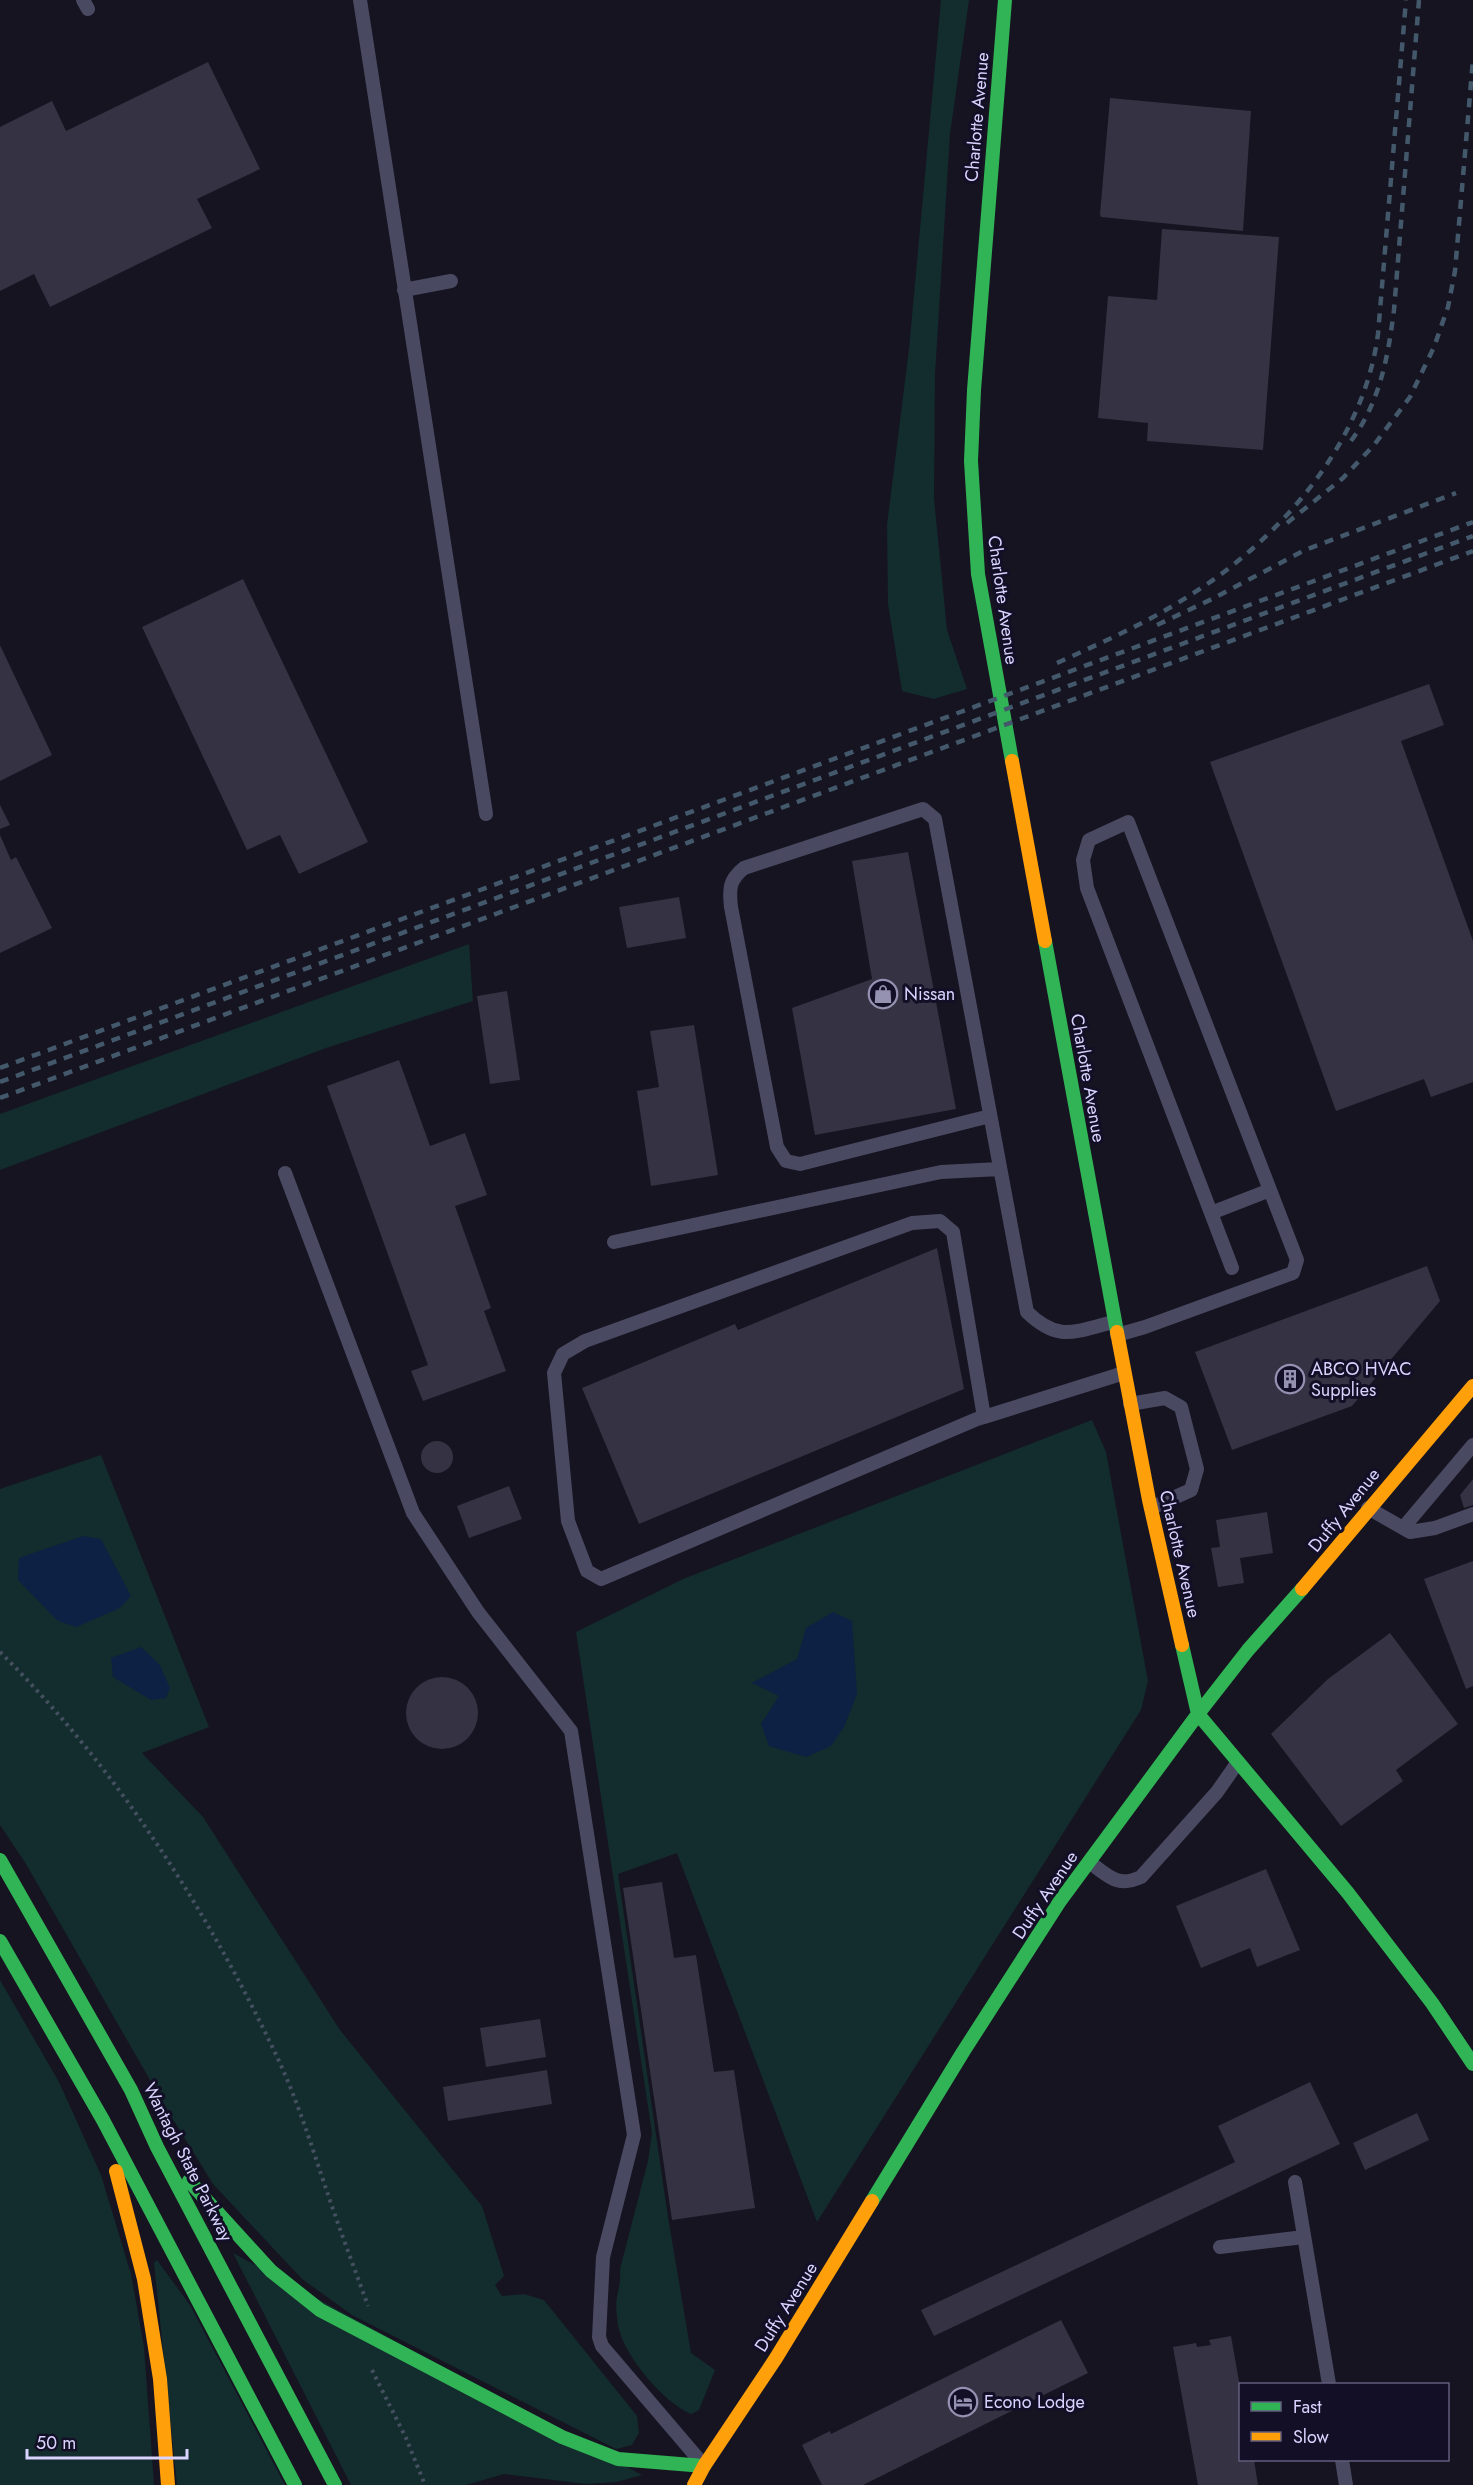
<svg xmlns="http://www.w3.org/2000/svg" width="1473" height="2485" font-family="Jost,sans-serif">
<rect width="100%" height="100%" fill="#161421"/>
<!-- green -->
<path fill="#132c2d" d="M941,0H969L950,134L935,374L934,498L947,630L967,689L934,699L902,691L888,604L887,525L909,349Z
M469,944L473,1001L326,1048L0,1170V1114Z
M1092,1420L1106,1452L1148,1681L1141,1710L817,2222L677,1853L618,1874L668,2217L691,2353L715,2370L699,2410L691,2414C664,2403 623,2355 618,2325C617,2317 615,2305 617,2297C619,2287 621,2280 620,2269L648,2161L652,2133L576,1632L683,1579Z
M101,1455L209,1727L142,1753L203,1817L340,2030L482,2206L504,2276L495,2285L502,2296L524,2294L544,2300L637,2416L639,2433L632,2445L616,2449L352,2315L302,2279L213,2184L166,2108L26,1864L0,1825V1489Z
M0,1980L59,2082L101,2175L131,2274L144,2347L154,2485H0Z
M233,2253L642,2475L617,2482L586,2484L504,2474L466,2485H351Z
M157,2260L190,2305L285,2485H177L154,2263Z"/>
<!-- water -->
<path fill="#0d2144" d="M83,1536L101,1539L131,1596L120,1608L76,1627L58,1621L18,1580L19,1558Z
M833,1612L852,1621L857,1694L844,1727L831,1746L806,1757L769,1746L761,1724L779,1696L752,1683L797,1659L806,1628Z
M141,1647L160,1665L170,1688L166,1698L151,1700L113,1677L111,1658Z"/>
<!-- building -->
<path fill="#343243" d="M208,62L260,169L197,199L212,228L50,307L34,274L0,291V127L52,101L66,131Z
M1110,98L1251,111L1243,231L1101,217L1100,214Z
M1162,229L1279,237L1263,450L1147,441L1148,423L1098,418L1108,296L1157,300Z
M243,579L368,842L299,874L280,835L247,850L142,627Z
M0,645L52,755L0,781Z
M1429,684L1444,725L1401,741L1473,941V1082L1431,1097L1424,1079L1336,1111L1210,762Z
M0,805L10,825L0,829Z
M0,835L11,860L16,857L52,928L0,953Z
M908,852L956,1109L815,1135L792,1008L872,979L852,861Z
M679,897L686,938L627,948L619,907Z
M507,991L520,1080L490,1084L477,996Z
M694,1025L718,1175L651,1186L637,1091L659,1087L650,1031Z
M399,1060L430,1146L465,1133L487,1195L455,1206L491,1308L484,1311L506,1371L423,1401L411,1371L428,1365L327,1086Z
M937,1248L964,1389L639,1524L582,1388L735,1324L738,1330Z
M1427,1266L1440,1301L1352,1406L1232,1450L1195,1352Z
M421 1457a16 16 0 1 1 32 0a16 16 0 1 1-32 0Z
M1473,1479V1505L1464,1508L1460,1495Z
M509,1486L522,1519L469,1538L457,1506Z
M1267,1512L1273,1553L1240,1558L1244,1583L1218,1587L1211,1548L1220,1547L1216,1520Z
M1473,1561V1686L1466,1689L1424,1579Z
M1390,1633L1458,1724L1396,1770L1403,1781L1341,1826L1271,1734L1328,1679Z
M406 1713a36 36 0 1 1 72 0a36 36 0 1 1-72 0Z
M1266,1869L1300,1950L1257,1967L1250,1948L1201,1968L1176,1906Z
M662,1882L674,1958L696,1955L714,2072L734,2070L755,2208L672,2220L623,1888Z
M540,2019L546,2057L486,2067L480,2028Z
M547,2070L552,2104L448,2121L443,2087Z
M1310,2082L1340,2144L934,2336L921,2310L1235,2162L1218,2126Z
M1417,2113L1429,2140L1365,2170L1353,2143Z
M1061,2320L1088,2373L863,2485H822L802,2445L830,2431L831,2434Z
M1231,2336L1240,2387V2460H1254L1258,2485H1198L1173,2347L1196,2343L1197,2347L1211,2345L1209,2340Z"/>
<g fill="none" stroke-linecap="round" stroke-linejoin="round">
<!-- path -->
<path stroke="#44505f" stroke-width="4" stroke-dasharray="3 4.5" stroke-linecap="butt" d="M0,1652C117,1768 208,1911 278,2059C301,2108 316,2161 334,2212C345,2244 357,2275 368,2306
M372,2370L406,2438L425,2485"/>
<!-- lane -->
<path stroke="#4a4962" stroke-width="14" d="M83,0L88,9
M360,0L486,814
M404,290L451,281
M990,1116L800,1164L786,1161L777,1147L731,907C729,889 729,880 744,868L923,809L935,819L1027,1312C1059,1343 1075,1331 1114,1322
M285,1173L413,1513L478,1612L571,1731L634,2135L603,2257L599,2337L602,2346L701,2462
M1211,1213L1270,1190
M614,1242L941,1172L1000,1169
M1117,1335L1145,1327L1293,1273L1297,1260L1128,822L1089,840L1083,860L1087,888L1232,1268
M1130,1404L1165,1398L1181,1407L1197,1469L1191,1490L1151,1508
M984,1417L953,1232L940,1221L912,1223L585,1341L563,1354L554,1373L568,1521L587,1571L601,1579L977,1419L984,1417L1124,1373
M1368,1508L1410,1532L1435,1528L1473,1514
M1403,1528L1473,1445
M1089,1862C1109,1876 1117,1888 1141,1877L1217,1792L1238,1762
M1295,2182L1329,2384
M1220,2247L1304,2237
M1342,2460L1346,2485"/>
<!-- fast -->
<path stroke="#30b455" stroke-width="14" d="M1005,0L974,390L971,461L978,574L1012,761
M1045,941L1117,1332
M1182,1645L1198,1714L1348,1893L1432,2003L1473,2064
M0,1860L131,2090L157,2147L335,2485
M0,1941L103,2120L295,2485
M189,2181L271,2271L320,2310L562,2437L618,2459L704,2466
M872,2201L963,2052L1060,1901L1198,1714L1248,1650L1302,1589"/>
<!-- slow -->
<path stroke="#ff9f0a" stroke-width="14" d="M1012,761L1045,941
M1117,1332L1149,1500L1182,1645
M1302,1589L1473,1386
M116,2171L144,2279L160,2379L168,2485
M694,2485L704,2466L776,2358L872,2201"/>
<!-- rail -->
<path stroke="#43596b" stroke-width="4.5" stroke-dasharray="9 8" stroke-linecap="butt" d="M1351,441C1380,402 1388,357 1394,310L1419,0
M1287,523L1343,478L1374,445L1410,397L1434,347L1448,307L1455,271L1473,59
M1157,625L1212,599L1305,550L1456,493
M1057,663C1103,642 1149,622 1192,594C1281,538 1364,442 1378,334L1406,0
M0,1068L1473,522
M0,1082L1473,536
M0,1098L1473,551"/>
</g>
<!-- icons -->
<defs>
<g id="shop-ring" transform="scale(1.5)"><circle r="9.5" fill="#130f26" stroke="#9591b1" stroke-width="1.5"/><path d="M-5-2.5h2.3a2.7 3.5 0 0 1 5.4 0H5L5.5 6h-11ZM-1.5-2.5h3a1.5 2.3 0 0 0-3 0Z" fill="#9591b1"/></g>
<g id="building-ring" transform="scale(1.5)"><circle r="9.5" fill="#130f26" stroke="#9591b1" stroke-width="1.5"/><path d="M-4-6H4V6H1V3H-1V6H-4ZM-2.5-4.3h1.7v1.8h-1.7ZM.8-4.3h1.7v1.8H.8ZM-2.5-1h1.7V.8h-1.7ZM.8-1h1.7V.8H.8Z" fill="#9591b1"/></g>
<g id="hotel-ring" transform="scale(1.5)"><circle r="9.5" fill="#130f26" stroke="#9591b1" stroke-width="1.5"/><path d="M-6-4.5h1.5V1H6V5H4.5V3h-9V5H-6ZM-4 0a1.8 1.8 0 1 1 3.6 0ZM.5 0V-2.5h3Q6-2.5 6 0Z" fill="#9591b1"/></g>
</defs>
<g fill-rule="evenodd">
<use href="#shop-ring" x="883" y="994"/>
<use href="#building-ring" x="1290" y="1379"/>
<use href="#hotel-ring" x="963" y="2402"/>
</g>
<g text-anchor="middle" stroke-width="6" stroke-linejoin="round" paint-order="stroke">
<!-- street labels -->
<g font-size="18" fill="#d9d4ff" stroke="#130f26">
<text transform="translate(977 117) rotate(-85)" y="6">Charlotte Avenue</text>
<text transform="translate(1003 600) rotate(82)" y="6">Charlotte Avenue</text>
<text transform="translate(1088 1078) rotate(80)" y="6">Charlotte Avenue</text>
<text transform="translate(1344 1510) rotate(-51)" y="6">Duffy Avenue</text>
<text transform="translate(1180 1554) rotate(77)" y="6">Charlotte Avenue</text>
<text transform="translate(1045 1895) rotate(-56)" y="6">Duffy Avenue</text>
<text transform="translate(188 2162) rotate(63)" y="6">Wantagh State Parkway</text>
<text transform="translate(786 2307) rotate(-58)" y="6">Duffy Avenue</text>
</g>
<!-- poi labels -->
<g font-size="18" fill="#d9d4ff" stroke="#130f26" text-anchor="start">
<text x="904" y="1000">Nissan</text>
<text x="1311" y="1375">ABCO HVAC<tspan x="1311" dy="21">Supplies</tspan></text>
<text x="984" y="2408">Econo Lodge</text>
</g>
</g>
<!-- legend -->
<rect x="1239" y="2383" width="210" height="78" fill="#130f26" stroke="#625e7d" stroke-width="1.5"/>
<rect x="1251" y="2402" width="30" height="9" fill="#30b455" stroke="#625e7d" stroke-width="1.5"/>
<text x="1293" y="2413" font-size="18" fill="#d9d4ff">Fast</text>
<rect x="1251" y="2432" width="30" height="9" fill="#ff9f0a" stroke="#625e7d" stroke-width="1.5"/>
<text x="1293" y="2443" font-size="18" fill="#d9d4ff">Slow</text>
<!-- scale -->
<path d="M27 2449v9h160v-9" fill="none" stroke="#d9d4ff" stroke-width="3"/>
<text x="36" y="2449" font-size="18" fill="#d9d4ff" stroke="#130f26" stroke-width="4.5" paint-order="stroke">50 m</text>
</svg>
